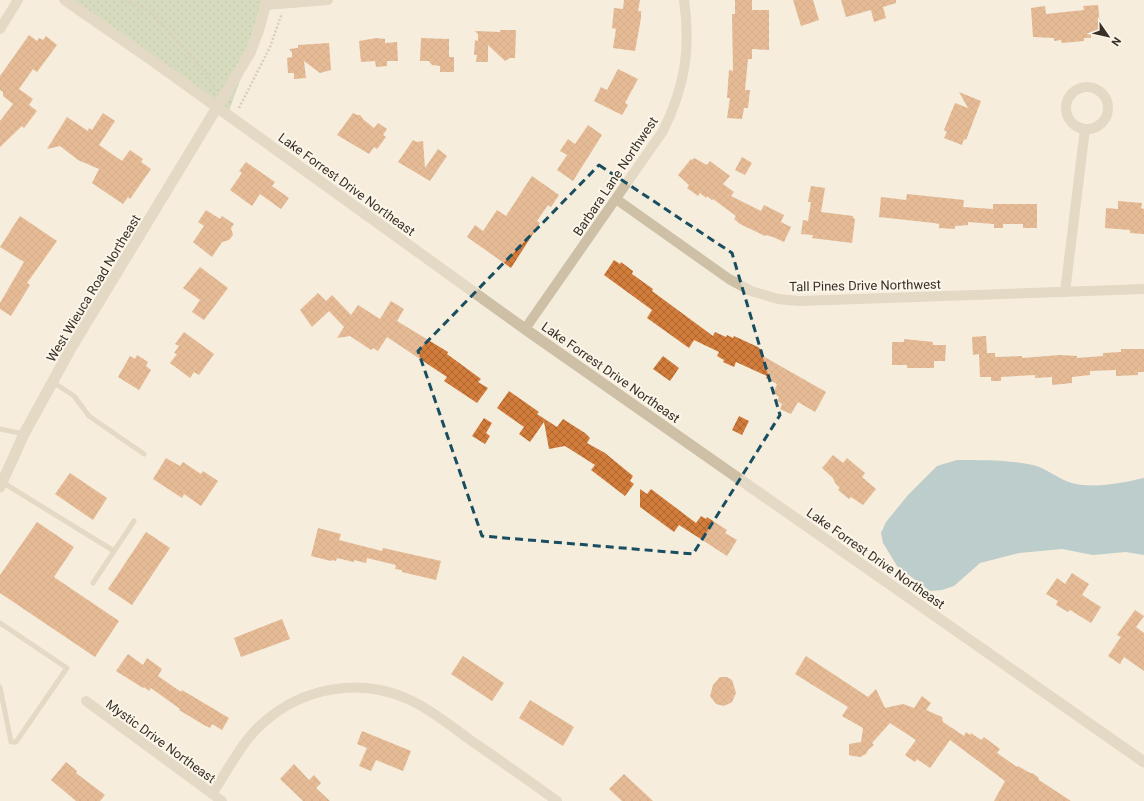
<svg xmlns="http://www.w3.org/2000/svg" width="1144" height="801" font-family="Roboto,sans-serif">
<defs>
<pattern id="park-dots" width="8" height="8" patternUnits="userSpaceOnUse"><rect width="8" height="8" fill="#afc59a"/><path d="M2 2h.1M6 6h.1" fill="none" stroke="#8fa17e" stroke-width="1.8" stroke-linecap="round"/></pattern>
<pattern id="building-cross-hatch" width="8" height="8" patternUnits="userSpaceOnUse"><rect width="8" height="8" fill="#d27c3c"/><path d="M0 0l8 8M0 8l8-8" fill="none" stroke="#ab6632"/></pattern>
</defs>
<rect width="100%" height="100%" fill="#f5eddc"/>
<!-- park -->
<path fill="url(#park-dots)" d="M71,0H286L268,2L229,111Z"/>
<!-- water -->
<path fill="#77a7b5" d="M957,460C981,460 1009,460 1033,465C1046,468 1058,479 1072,483C1095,489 1121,483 1144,478V555L1126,552L1093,555L1062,549L1019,553L980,563L954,586L942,590L930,591L897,566L883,543L881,533L886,522L908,495L937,466Z"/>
<!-- building -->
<path fill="url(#building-cross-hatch)" d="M624,0H640L638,11H641V18L635,51L613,48L616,29L612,28L614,8L623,9Z
M735,0H752V10H769V50L752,49V59H748L745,90H750L748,108H744L742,119L727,118L730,98H727L729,70L733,71L732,14H735Z
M793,0H813L819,20L801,26Z
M841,0H896V3L883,7L886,18L874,22L871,10L846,17Z
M1098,5L1101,34L1091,35V38H1084V41L1062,43L1061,40L1054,41V38L1033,37L1031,8L1045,6L1046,14L1084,10L1083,6Z
M500,30H516L515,58H510L505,61L488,45V62H476L477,55H474L475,40L478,41V34L475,31L500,32Z
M29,35L37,41L39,38L43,40L46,36L57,45L37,72L33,69L19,89L33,99L29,105L37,111L24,128L22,126L0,147V121L13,104L3,96V92L0,90V76Z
M377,38L385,39V43L397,42L398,61H387V66L376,67L375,61L361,62L359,41Z
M421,38L449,39V57H454V72H440V66L432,65L429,61H420Z
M329,43L331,70L320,73L304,61L306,78L294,79V73H288L287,58L292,57V52L289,49L298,48V45Z
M618,69L638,79L625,103L628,105L622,115L594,101L601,87L607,90Z
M959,92L981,101L966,140L964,139L962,145L944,138L947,132L944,130L955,103L968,108Z
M103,113L115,121L99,145L122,161L130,150L143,159L141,162L151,169L130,199L128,197L123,204L92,183L99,169L78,160L60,146L47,149L67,117L88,131L89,128L92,130Z
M353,113L357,115H360L364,120L374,128L378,123L387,129L383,135L386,137L377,149L374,147L369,154L337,135Z
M588,125L602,135L573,181L557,170L567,155L560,151L568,139L575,144Z
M413,140L417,142L423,141L425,168L438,149L447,156L430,181L398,162Z
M742,157L752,163L745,175L735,170Z
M694,158L707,165L710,161L730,176L723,184L734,192L731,196L761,211L764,205L784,215L781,222L791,227L784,242L773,237L766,235L765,236L740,224L734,219L736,216L713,199L712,200L707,196L706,198L700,193L698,196L687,188L689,185L678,175L691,159L692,160Z
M246,162L275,182L272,186L289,198L281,209L260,194L252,206L230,190L242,173L239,171Z
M532,176L559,195L551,207L548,205L537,221L540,223L511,268L467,237L475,225L483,231L497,210L506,216Z
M811,186L825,188L821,212L853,216V218L855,219L852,243L812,238L813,235L801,234L803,220L808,221L811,202H808Z
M907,194L964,200L963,207L993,209V204H1037V228H1023V224H1003V228H994V224L968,222V225L955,226V229L939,228V224L934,223L879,217L881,197L906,200Z
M1118,201L1142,203L1141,208L1144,209V234L1130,233V230L1105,228L1106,208L1118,209Z
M206,210L220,219L222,216L234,224L231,228L233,235L229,240L222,242L212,257L193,242L204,226L198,222Z
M20,216L57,241L27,283L30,285L11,316L0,309V303L24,262L0,247Z
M614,260L620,264L621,262L633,271L632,274L653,289L652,291L713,336L715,332L726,337L727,335L733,338L734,336L758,347L763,351L761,355L826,392L815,412L798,402L791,414L780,409L782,404L777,401L779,397L773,393L777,384L766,378L767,376L736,362L734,367L723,362L724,360L717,356L719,352L694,340L689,348L647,318L652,310L604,275Z
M200,267L228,288L204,320L192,312L200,300L183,288Z
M318,293L326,301L332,295L351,315L358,305L380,319L391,301L404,309L397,321L448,352L447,354L481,379L478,382L488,388L477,403L444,381L447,377L387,337L378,351L373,348L371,350L350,336L337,338L344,327L329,311L312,327L300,310Z
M184,332L214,354L199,375L194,372L190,378L170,363L177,354L174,353L179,346L175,344Z
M986,336L987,353H995V357L1022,356V358L1060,355L1077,356V358L1103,356V353L1121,352V349H1144V372H1138V375L1116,376V370L1090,371V375L1072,377V383L1052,385V377L1035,378V375L1001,377V381H991V377H980L979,354L973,355L972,337Z
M904,339L933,342V345H946L945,361H934V368H907V365H892V342H904Z
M137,355L148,362L146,366L151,370L139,390L118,377L130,356L135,359Z
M663,356L679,368L670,381L653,369Z
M509,391L539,412L537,414L557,427L563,419L585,433L590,438L587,443L605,453L633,476L630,481L634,484L625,496L591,470L595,465L565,446L549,449L544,422L530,442L519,434L524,427L497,408Z
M739,416L749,421L742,435L732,430Z
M484,418L492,423L486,433L490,436L485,444L472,436Z
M833,455L843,463L847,458L865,473L862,477L876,489L863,505L851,497L849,499L838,490L840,488L835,483L833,478L822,468Z
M166,458L180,466L183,462L201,474L203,471L218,481L201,506L184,494L182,498L153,479Z
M70,473L107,498L93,520L55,494Z
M640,489L647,494L651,489L696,523L701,516L706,519L707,517L727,530L725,533L737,540L727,556L679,525L674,532L640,507Z
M37,522L74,547L54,577L119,621L95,657L0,593V575Z
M318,528L341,534L339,540L382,551L383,548L441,561L436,580L402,572V570L395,569L396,565L367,558L366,563L354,560V562L337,558L336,561L332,560L331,561L311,556Z
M146,532L170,548L132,605L108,589Z
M1072,573L1089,584L1082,595L1101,607L1091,623L1070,610L1068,612L1056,605L1058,601L1046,594L1057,578L1065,584Z
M1135,610L1144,616L1136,627L1144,633V671L1124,657L1120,664L1108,656L1121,637L1117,635Z
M282,619L290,639L241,657L234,638Z
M128,654L143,665L147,658L162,669L158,676L181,692L182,690L229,718L222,730L212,724L210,728L204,725L179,710L180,709L151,688L149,691L144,687L143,688L116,671Z
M463,656L504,683L492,701L451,674Z
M806,656L868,697L876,689L885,708L903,704L914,708L922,696L931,703L926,710L942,717L943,722L964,736L966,732L970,735L971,733L981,740L984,737L1000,749L997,753L1017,767L1018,766L1030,773H1032L1038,777L1039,780L1071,801H994L1005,781L950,740L930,768L917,759L915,762L905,755L916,740L890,723L872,743L874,745L868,750L866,754L860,757L853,756L849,755V744L861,742L863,728L842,716L848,707L795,674Z
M720,677H727L732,680L736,693L732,702L724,706L716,704L710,696L713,685Z
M530,700L574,727L563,746L519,718Z
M362,731L411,751L403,771L376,760L371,771L359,766L367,748L357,744Z
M66,762L77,771L76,773L105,795L100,801H76L51,780Z
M294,764L309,780L314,775L321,783L316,788L330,801H303L280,779Z
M624,774L653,801H622L609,789Z"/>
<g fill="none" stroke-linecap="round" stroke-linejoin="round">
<!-- path -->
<path stroke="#baaa90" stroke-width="2.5" stroke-dasharray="2 2" stroke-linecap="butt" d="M124,0L150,11L207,74L215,90
M239,108L270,47L282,13"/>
<!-- service -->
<path stroke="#cec0a6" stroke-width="5" d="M53,382L74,396L89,416L144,454
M0,429L24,434
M2,482L114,551
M93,583L134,521
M0,623L67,668L16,742H11L0,687"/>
<!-- minor -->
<path stroke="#cec0a6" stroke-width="10" d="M266,5L328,0
M0,29L18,0
M1066 108a21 21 0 1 1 42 0a21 21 0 1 1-42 0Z
M616,199L729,279L751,291L778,299L799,301L1144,289
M1065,292L1085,129
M525,329L663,131C685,86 691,49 684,0
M86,701L222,801
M212,794C228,770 242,741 263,723C303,687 361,677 410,700C432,710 452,727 473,742C501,761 529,781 557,801"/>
<!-- tertiary -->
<path stroke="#cec0a6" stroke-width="11" d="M65,0L153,61L525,329L1144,762
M0,487L24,434L70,350L250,53L259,29L267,0"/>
</g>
<!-- marked area -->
<path d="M0 0H1144V801H0ZM599,165L732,253L780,415L693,554L482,536L418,351Z" fill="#f5eddc" fill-opacity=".55" fill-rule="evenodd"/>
<path fill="none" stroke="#194e60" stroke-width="3" stroke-dasharray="8 5" stroke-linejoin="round" d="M599,165L732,253L780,415L693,554L482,536L418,351Z"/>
<g text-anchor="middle" stroke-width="4" stroke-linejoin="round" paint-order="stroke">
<!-- street labels -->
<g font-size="13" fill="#393128" stroke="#fbf6e9">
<text transform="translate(615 176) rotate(-56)" y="5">Barbara Lane Northwest</text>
<text transform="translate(347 184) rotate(36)" y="5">Lake Forrest Drive Northeast</text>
<text transform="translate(865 285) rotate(-1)" y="5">Tall Pines Drive Northwest</text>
<text transform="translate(93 288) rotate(-59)" y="5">West Wieuca Road Northeast</text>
<text transform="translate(611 372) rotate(35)" y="5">Lake Forrest Drive Northeast</text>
<text transform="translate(876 558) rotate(35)" y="5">Lake Forrest Drive Northeast</text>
<text transform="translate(161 741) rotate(36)" y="5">Mystic Drive Northeast</text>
</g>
</g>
<!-- north arrow -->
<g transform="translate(1108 36) rotate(124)" stroke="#fbf6e9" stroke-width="3" paint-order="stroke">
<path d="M0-3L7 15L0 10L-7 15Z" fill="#393128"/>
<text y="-6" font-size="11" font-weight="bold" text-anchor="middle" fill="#393128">N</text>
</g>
</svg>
